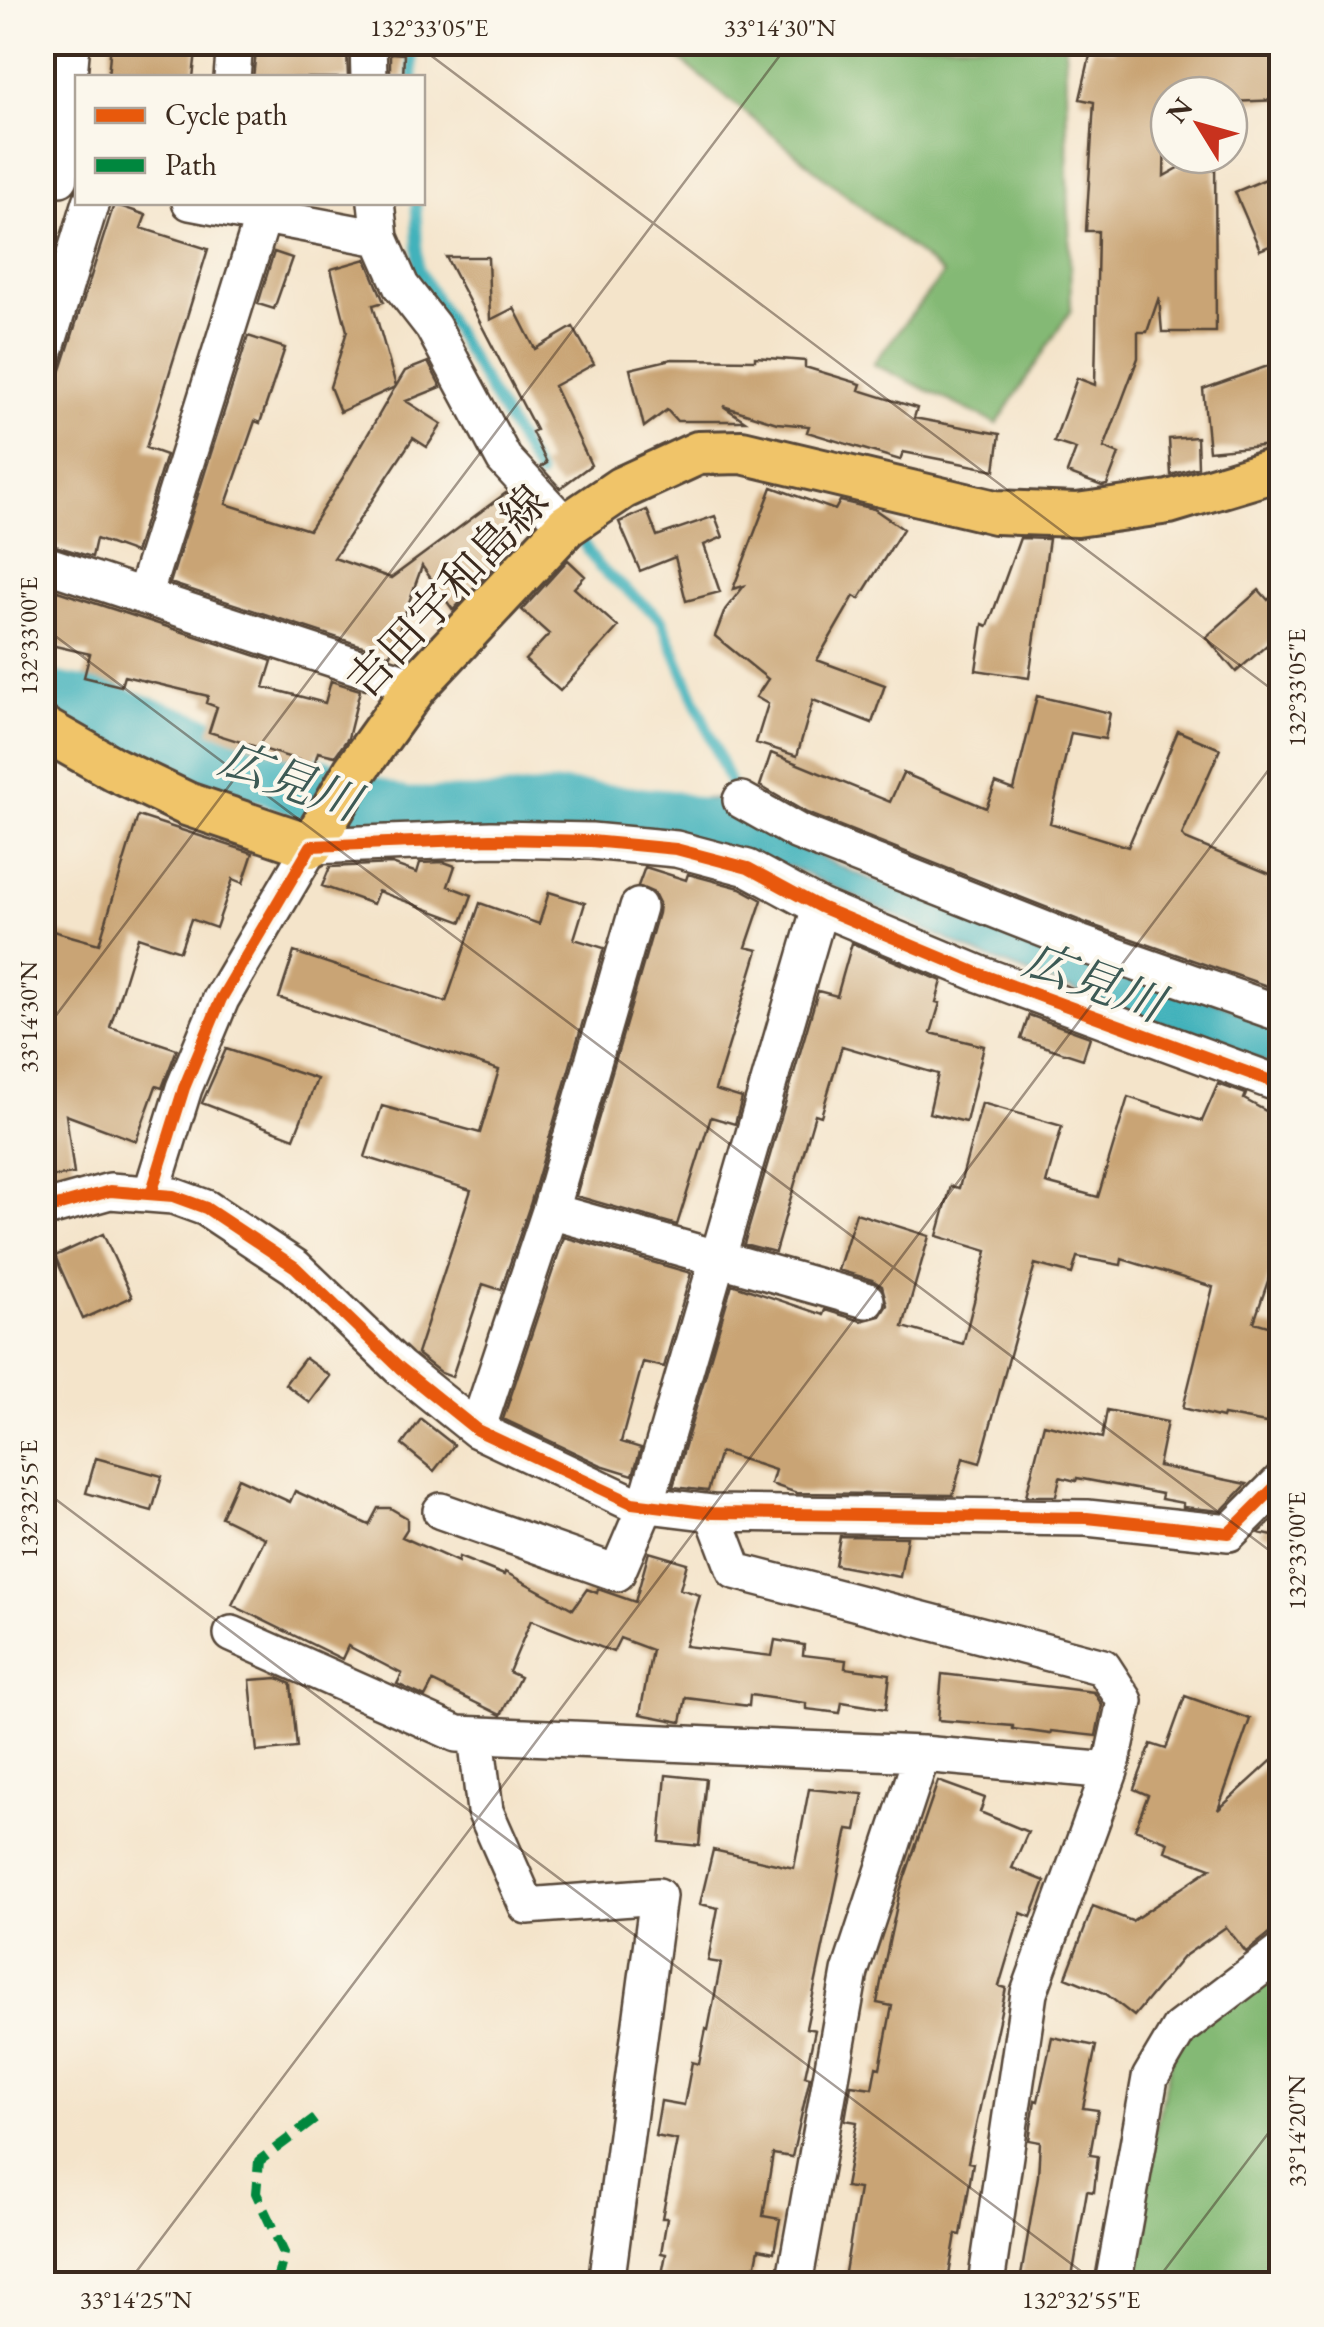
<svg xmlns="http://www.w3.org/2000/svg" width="1324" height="2327" font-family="'EB Garamond','Noto Serif JP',serif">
<rect width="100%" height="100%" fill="#fbf7ec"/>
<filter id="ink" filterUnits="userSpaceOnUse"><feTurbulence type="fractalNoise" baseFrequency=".01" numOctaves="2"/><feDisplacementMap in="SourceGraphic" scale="20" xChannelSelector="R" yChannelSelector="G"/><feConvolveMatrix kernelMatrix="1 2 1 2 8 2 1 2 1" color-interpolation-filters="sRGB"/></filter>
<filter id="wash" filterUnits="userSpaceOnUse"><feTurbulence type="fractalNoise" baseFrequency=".0048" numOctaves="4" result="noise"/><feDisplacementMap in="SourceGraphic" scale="40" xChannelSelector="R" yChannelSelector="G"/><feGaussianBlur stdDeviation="2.25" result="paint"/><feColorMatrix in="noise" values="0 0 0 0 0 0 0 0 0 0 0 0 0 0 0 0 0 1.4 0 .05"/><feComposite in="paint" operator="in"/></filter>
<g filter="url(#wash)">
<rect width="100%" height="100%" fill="#f4e4ca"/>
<!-- forest -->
<path fill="#84b975" stroke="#60724a" stroke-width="2.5" d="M660,43H1065L1071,310L997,424L873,364L943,274Z
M1281,1955V2284H1118L1179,2029Z"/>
<!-- water -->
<path fill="#42b2bb" stroke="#3e6e6c" stroke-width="2.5" d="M714,799L756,828L853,872L1004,932L1217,1002L1281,1027V1069L980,955L769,857L673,837V800Z"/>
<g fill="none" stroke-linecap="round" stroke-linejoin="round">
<!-- stream -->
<path stroke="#42b2bb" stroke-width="11" d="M412,42L413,78
M416,202L418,268L539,476
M574,529L599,567L661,619L730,783L731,800"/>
<!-- river -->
<path stroke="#42b2bb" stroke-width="65" d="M42,702L100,713L402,820H487L568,813L666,822L760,848"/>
</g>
<g id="blocks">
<!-- building -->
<path fill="#c9a475" d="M111,42H197L193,78H108Z
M257,42H288V46L314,50L347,51L348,78H253Z
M1114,42H1282V100L1229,102V95H1166L1164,176L1202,155H1215L1216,332H1162L1159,297L1147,332H1138V358L1104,448L1119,454L1107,485L1102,486L1067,473L1076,449L1054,442L1077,378L1095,385L1098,231H1086L1094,102L1080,99L1092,47L1114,51Z
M390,53L404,54L403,78H390Z
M1273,176L1282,197V241L1260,250L1235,192Z
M114,204L146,215L141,228L208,249L146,448L166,455L135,553L96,539L92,557L42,542V417L62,367Z
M274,252L292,258L274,309L258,304Z
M446,257H488L490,320L514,308L535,349L573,327L594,364L554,386L591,465L560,488L541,467L547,463L532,432L536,430Z
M366,259L384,302L373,305L396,386L405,371L428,362L441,387L406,401L442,424L427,447L413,438L334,558L391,578L506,493L526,514L484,544L498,562L453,610L422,566L390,655L170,583L248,336L285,348L260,423L255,421L226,504L309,530L342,479L395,387L340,412L330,387L347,331L331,269Z
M755,357L805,361V367L861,384L859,390L917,408L914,418L1000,434L995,470L903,452L900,460L807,432L809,426L777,423L723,406L745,421H677L667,410L644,427L630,369L672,359L755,360Z
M1282,361V444L1209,451L1203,389Z
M1197,437L1198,467L1171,475L1169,439Z
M772,487L835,510L840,501L874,509L903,529L859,599L854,596L817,660L885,685L872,723L813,700L797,756L756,743L768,704L756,697L768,679L715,636L725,610L744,586L733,589Z
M647,510L657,536L715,516L723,537L704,545L720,592L686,601L675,557L640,571L619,522Z
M1020,538L1049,539L1029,678L976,670L983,624L988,626Z
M568,560L585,576L574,588L618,627L560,691L525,660L549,634L522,610Z
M42,586L272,661L264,687L325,703L331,681L360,690L348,738L335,756L318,752L314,765L209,732L217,707L206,703L208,696L124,676L121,686L84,677L90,654L42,643Z
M1282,588V632L1236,672L1206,637L1259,590L1268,600Z
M1037,696L1110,713L1105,739L1071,733L1050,823L1128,847L1178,731L1220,749L1182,835L1185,839L1282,879V960L1270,987L1086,923L807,813L760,786L771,753L890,802L903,773L986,808L996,783L1014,790Z
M138,816L253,853L243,883L233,879L216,928L191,919L180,951L138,937L110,1027L177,1049L162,1088L156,1086L136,1141L66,1115L74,1174L42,1178V928L99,944Z
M444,862L455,866L448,886L472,895L462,922L378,891L373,904L322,886L330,867L392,864L417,873L420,863Z
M645,867L686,880L688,874L740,888L762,900L746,947L758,950L715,1090L742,1098L735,1124L711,1117L677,1225L576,1196L658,913L659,903L654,893L638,886Z
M549,892L585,903L574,939L604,948L530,1205L501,1290L483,1284L452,1377L441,1373L417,1354L471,1190L365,1157L382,1106L480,1133L499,1070L279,998L294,952L446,1002L480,903L539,924Z
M852,943L942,981L936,1002L940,1003L931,1033L984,1046L966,1122L929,1113L938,1074L842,1046L821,1116L815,1114L775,1252L744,1244L818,991L837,996Z
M1029,1015L1090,1037L1083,1059L1021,1039Z
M226,1049L317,1079L294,1138L202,1103Z
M1218,1084L1246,1094L1244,1099L1282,1120V1240L1254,1322L1282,1330V1426L1223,1415L1222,1418L1183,1408L1213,1287L1122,1259L1121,1265L1077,1257L1072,1274L1035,1264L980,1463L963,1458L953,1495L797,1493L771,1484L775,1470L720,1452L708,1491L673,1487L732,1284L823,1315L825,1310L861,1321L880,1316L887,1305L882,1286L872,1280L838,1270L856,1213L929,1236L903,1327L963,1344L987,1251L937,1236L951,1186L959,1188L982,1103L1062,1126L1046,1183L1098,1197L1128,1097L1202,1121Z
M103,1234L132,1297L83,1319L55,1256Z
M564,1237L691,1273L664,1367L643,1362L621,1442L641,1448L633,1475L601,1465L503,1419Z
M305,1358L330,1376L310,1403L285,1384Z
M1107,1410L1167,1422L1158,1466L1247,1484L1221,1511L1183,1507V1503L1161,1499L1162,1494L1077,1478L1076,1481L1060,1477L1056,1496H1026L1044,1424L1102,1438Z
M421,1419L454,1445L434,1471L402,1445Z
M96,1458L162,1476L152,1511L86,1493Z
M238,1478L290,1502L295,1491L369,1525L378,1508H390L407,1518V1529L402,1537L458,1562L459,1557L504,1575L505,1572L573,1609L587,1589L597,1593L598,1589L635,1602L649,1552L687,1563L680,1589L700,1595L685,1646L772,1656L775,1640L804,1645L803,1655L846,1660L845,1668L890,1674L886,1709L842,1702L840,1713L806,1709V1703L750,1695L749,1706L686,1698L681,1722L640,1714L652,1650L620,1638L613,1652L531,1620L509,1672L520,1677L501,1715L433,1682L425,1697L397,1684L402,1674L348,1646L342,1659L232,1605L265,1538L221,1517Z
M1282,1511V1538L1259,1533Z
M840,1536L907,1537L900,1577L835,1565Z
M942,1674L1094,1692L1102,1705L1096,1736L1051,1731L1050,1734L1013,1729V1726L938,1720Z
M278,1678L291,1684L297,1748L257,1752L250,1680Z
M1185,1696L1250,1719L1218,1810L1282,1751V1930L1269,1934L1246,1952L1226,1927L1183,1957L1134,2016L1105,1993L1066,1977L1093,1906L1132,1921L1211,1868L1165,1851L1168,1842L1135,1829L1148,1795L1134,1789L1151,1744L1166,1749Z
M666,1775L706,1779L699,1846L660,1842Z
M938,1781L985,1798L980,1812L1028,1832L1012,1868L1045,1881L1031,1917L1021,1913L999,1986L1006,1988L968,2162L973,2163L961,2235L956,2234L949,2275L939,2273L937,2284H843L859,2189L845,2187L857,2122L845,2120L851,2085L872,2088L876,2067L880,2068L892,2006L877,2003L885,1961L900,1891Z
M809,1789L863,1794L856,1830L848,1829L806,2028L815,2030L805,2076L810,2077L792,2157L773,2154L763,2216L780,2219L774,2252L759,2249L752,2284H660L666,2254L661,2253L667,2218H662L677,2140L655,2136L661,2101L684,2105L692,2062L699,2064L706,2029L708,2030L721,1963L708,1961L718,1908L700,1904L713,1850L794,1868Z
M1052,2037L1096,2046L1083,2108L1098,2110L1090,2155L1098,2156L1094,2192L1087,2191L1071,2283L1021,2276L1038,2176L1040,2142L1029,2140L1035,2100L1038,2101Z"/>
</g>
</g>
<g filter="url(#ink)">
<use href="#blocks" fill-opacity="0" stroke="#574638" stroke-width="2.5"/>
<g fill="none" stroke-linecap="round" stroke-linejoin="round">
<!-- minor casing -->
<g stroke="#574638" stroke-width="40">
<path id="minor" d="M368,42L369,78
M232,78L235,42
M60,178L72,42
M190,202L380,238
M376,202L380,238L401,286L433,327L504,459L566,526
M42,361L91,202
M42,563L416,686
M144,596L263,216
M741,800L798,832L1079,943L1282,1014
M151,1194L184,1088L221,999L311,846L491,839L591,841L676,849L748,868L820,907L980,974L1282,1085
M42,1210L110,1191L173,1196L206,1208L295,1267L400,1368L477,1430L632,1503L713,1513L1087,1518L1229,1533L1282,1480
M550,1211L866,1300
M477,1430L550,1211L638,907
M441,1511L617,1573L646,1505L820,907
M713,1513L735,1571L1103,1667L1125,1701L1110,1771L1029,1993L986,2284
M232,1634L457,1734L922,1754L1110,1771
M476,1735L485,1811L527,1906L658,1896L606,2284
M794,2284L850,1972L922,1754
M1113,2284L1150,2078L1179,2029L1282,1951"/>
</g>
<!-- major casing -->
<g stroke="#574638" stroke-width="48">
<path id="major" d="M42,728L114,769L187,804L311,846L355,771L416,686L566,526L622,488L698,453L742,452L995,512L1077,515L1169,502L1282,468"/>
</g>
<!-- minor -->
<use href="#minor" stroke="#fff" stroke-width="35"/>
<!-- major -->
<use href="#major" stroke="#f0c469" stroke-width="42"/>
<!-- quiet -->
<path stroke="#00873e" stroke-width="10" stroke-dasharray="20 10" stroke-linecap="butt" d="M276,2284L284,2253L256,2193L259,2161L315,2119"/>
<!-- cycleway casing -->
<g stroke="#fbf7ec" stroke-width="19">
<path id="cycleway" d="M151,1194L184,1088L221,999L311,846L491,839L591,841L676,849L748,868L820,907L980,974L1282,1085
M42,1210L110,1191L173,1196L206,1208L295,1267L400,1368L477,1430L632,1503L713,1513L1087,1518L1229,1533L1282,1480"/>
</g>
<!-- cycleway -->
<use href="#cycleway" stroke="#e8590c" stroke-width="12"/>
</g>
</g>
<!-- ticks -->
<path fill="none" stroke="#3b2a1e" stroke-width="2.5" stroke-opacity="0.45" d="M413,42L1282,697M42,626L1282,1560M42,1034L790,42M42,1489L1098,2284M127,2284L1282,752M1154,2284L1282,2115"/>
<g text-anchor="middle" stroke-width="8" stroke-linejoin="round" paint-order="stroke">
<!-- street labels -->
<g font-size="45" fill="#3b2a1e" stroke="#fbf7ec">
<text transform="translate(447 591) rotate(-47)" y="16">吉田宇和島線</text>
</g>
<!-- water labels -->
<g font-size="48" font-style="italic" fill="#3d5a55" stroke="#fbf7ec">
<text transform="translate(290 780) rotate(20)" y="17">広見川</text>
<text transform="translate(1094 981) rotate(20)" y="17">広見川</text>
</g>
</g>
<!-- margin -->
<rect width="1324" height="2327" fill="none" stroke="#fbf7ec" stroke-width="110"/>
<!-- legend -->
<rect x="75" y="75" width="350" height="130" fill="#fbf7ec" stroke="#aea59a" stroke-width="2.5"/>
<rect x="95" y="108" width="50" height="15" fill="#e8590c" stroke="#aea59a" stroke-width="2.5"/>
<text x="165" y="125" font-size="30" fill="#3b2a1e">Cycle path</text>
<rect x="95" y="158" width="50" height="15" fill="#00873e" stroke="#aea59a" stroke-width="2.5"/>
<text x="165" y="175" font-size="30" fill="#3b2a1e">Path</text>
<!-- north arrow -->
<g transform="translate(1199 125) rotate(307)"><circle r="48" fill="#fbf7ec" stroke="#aea59a" stroke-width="2.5"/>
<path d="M0-8L18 38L0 25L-18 38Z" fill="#c8321e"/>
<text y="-15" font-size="28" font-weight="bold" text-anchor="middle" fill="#3b2a1e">N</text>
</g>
<rect x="55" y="55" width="1214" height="2217" fill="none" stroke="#3b2a1e" stroke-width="4"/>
<g font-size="25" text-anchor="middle" fill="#3b2a1e">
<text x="429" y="36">132°33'05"E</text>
<text x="780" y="36">33°14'30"N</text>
<text transform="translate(28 636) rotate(-90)" y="9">132°33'00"E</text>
<text transform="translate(1296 688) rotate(-90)" y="9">132°33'05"E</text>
<text transform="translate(28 1017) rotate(-90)" y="9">33°14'30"N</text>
<text transform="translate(28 1499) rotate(-90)" y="9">132°32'55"E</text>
<text transform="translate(1296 1551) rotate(-90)" y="9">132°33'00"E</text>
<text transform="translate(1296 2131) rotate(-90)" y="9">33°14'20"N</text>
<text x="136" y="2308">33°14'25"N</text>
<text x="1081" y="2308">132°32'55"E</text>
</g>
</svg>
